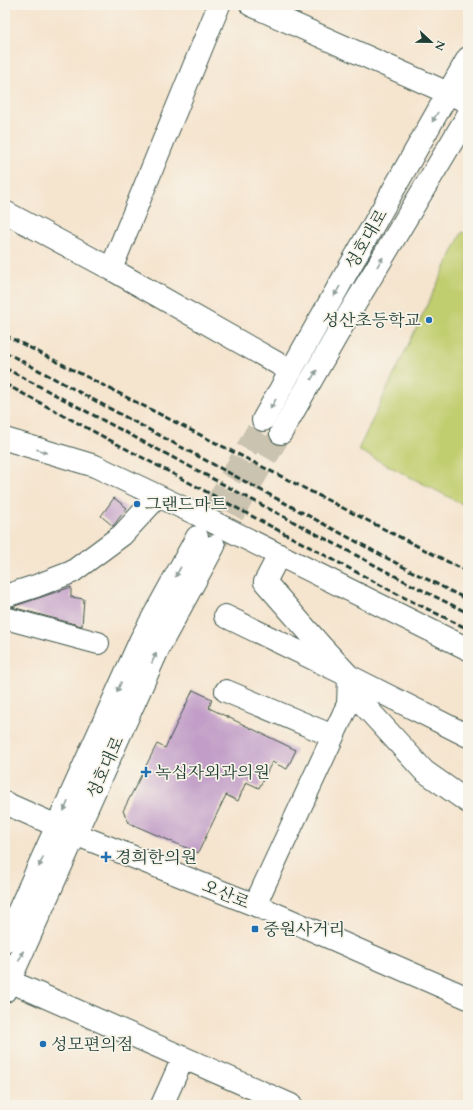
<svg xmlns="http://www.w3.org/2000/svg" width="473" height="1110" font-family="Cardo,'Noto Serif KR',serif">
<rect width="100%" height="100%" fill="#f7f3e8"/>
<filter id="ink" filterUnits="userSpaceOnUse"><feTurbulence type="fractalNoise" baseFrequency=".025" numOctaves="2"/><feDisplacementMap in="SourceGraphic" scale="8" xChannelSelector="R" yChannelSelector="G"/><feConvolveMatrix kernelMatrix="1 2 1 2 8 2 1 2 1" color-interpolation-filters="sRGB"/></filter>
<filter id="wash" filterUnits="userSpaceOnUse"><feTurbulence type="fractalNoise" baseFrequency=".012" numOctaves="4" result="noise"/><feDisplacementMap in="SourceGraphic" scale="16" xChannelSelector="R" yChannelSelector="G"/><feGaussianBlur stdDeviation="0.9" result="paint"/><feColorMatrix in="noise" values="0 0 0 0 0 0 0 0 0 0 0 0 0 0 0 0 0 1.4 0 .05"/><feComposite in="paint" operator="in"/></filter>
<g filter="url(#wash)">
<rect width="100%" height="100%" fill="#f5e4ce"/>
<!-- green -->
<path fill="#c1ce70" stroke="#708652" d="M462,232L468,234V507L358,450Z"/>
<g id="blocks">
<!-- building -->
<path fill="#c19dc7" d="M114,498L127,508L113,526L101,516Z
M71,587V597L84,599L82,626L12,607Z
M193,690L212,699L209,708L296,750L287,769L272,762L259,788L246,782L238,801L226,795L198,853L129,823L123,811L157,744L165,748Z"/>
</g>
</g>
<g filter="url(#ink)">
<use href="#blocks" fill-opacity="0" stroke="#3f564b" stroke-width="1"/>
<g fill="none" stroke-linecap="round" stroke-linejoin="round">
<!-- major-tunnel -->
<path stroke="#cac3af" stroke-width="22" stroke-dasharray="22 11" stroke-linecap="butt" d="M198,536L263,420
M216,543L281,433"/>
<!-- minor casing -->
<g stroke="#3f564b" stroke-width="24">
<path id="minor" d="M251,5L468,102
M5,212L111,269L219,5
M111,269L291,371
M5,439L95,466L158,496
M279,555L265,582L321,646L349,676L363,704L424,771L468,802
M5,596L36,586L72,572L122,535L158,496L207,519L468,649
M225,616L349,676L468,736
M5,618L98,643
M226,691L333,736
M5,803L57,826
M75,834L255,905L468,998
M255,905L348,704L349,677
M9,982L23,987L291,1105
M162,1105L183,1058"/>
</g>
<!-- major casing -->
<g stroke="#3f564b" stroke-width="24">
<path id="major" d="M263,420L468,58
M281,433L349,314L468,115
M5,941L141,639L197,537
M5,991L160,645L214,546"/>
</g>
<!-- minor -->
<use href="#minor" stroke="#fff" stroke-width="22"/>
<!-- major -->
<use href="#major" stroke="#fff" stroke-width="22"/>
<!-- rail -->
<path stroke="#1f3d34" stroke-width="3" stroke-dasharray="6 3" stroke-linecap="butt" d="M5,335L468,572
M5,352L409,570L468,600
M5,368L412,585L468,613
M5,384L401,596L468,629"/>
</g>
<!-- one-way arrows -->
<defs><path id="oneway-solid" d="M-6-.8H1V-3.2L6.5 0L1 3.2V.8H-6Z"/></defs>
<g fill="#8f9e9a">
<use href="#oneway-solid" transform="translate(435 117) rotate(120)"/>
<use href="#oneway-solid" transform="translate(380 262) rotate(-59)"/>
<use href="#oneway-solid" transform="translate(337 291) rotate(120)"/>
<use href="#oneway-solid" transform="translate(314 375) rotate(-60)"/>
<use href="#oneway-solid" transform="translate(273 404) rotate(120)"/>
<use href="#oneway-solid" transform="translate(42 451) rotate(17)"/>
<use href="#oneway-solid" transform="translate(178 572) rotate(119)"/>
<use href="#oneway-solid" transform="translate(154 658) rotate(-66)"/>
<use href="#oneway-solid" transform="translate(119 687) rotate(114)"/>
<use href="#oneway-solid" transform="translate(66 806) rotate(114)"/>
<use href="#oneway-solid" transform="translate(41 862) rotate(114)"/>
<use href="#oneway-solid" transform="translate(21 956) rotate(-66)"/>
</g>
</g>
<!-- markers -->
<g fill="#1f6fb2" stroke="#f7f3e8" stroke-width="1.5">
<circle cx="429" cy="320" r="4"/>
<circle cx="137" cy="504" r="4"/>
<path d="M144 766h4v4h4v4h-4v4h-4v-4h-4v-4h4z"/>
<path d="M104 851h4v4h4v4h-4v4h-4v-4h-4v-4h4z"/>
<rect x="251" y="925" width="8" height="8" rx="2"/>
<circle cx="43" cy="1044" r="4"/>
</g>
<g text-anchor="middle" stroke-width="3.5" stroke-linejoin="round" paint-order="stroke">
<!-- street labels -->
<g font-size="17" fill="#1f3d34" stroke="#f7f3e8">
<text transform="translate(366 239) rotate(-60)" y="6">성호대로</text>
<text transform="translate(105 767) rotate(-66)" y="6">성호대로</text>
<text transform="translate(226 894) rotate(22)" y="6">오산로</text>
</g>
<!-- poi labels -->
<g font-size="17" fill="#1f3d34" stroke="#f7f3e8" text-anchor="start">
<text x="421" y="326" text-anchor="end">성산초등학교</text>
<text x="145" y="510">그랜드마트</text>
<text x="155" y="778">녹십자외과의원</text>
<text x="115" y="863">경희한의원</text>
<text x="263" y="935">중원사거리</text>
<text x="51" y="1050">성모편의점</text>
</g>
</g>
<!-- margin -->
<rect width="473" height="1110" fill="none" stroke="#f7f3e8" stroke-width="20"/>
<!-- north arrow -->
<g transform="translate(431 42) rotate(112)" stroke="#f7f3e8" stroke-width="3" paint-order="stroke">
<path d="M0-3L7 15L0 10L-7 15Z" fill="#1f3d34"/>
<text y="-6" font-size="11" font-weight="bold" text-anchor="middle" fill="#1f3d34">N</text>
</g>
</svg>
